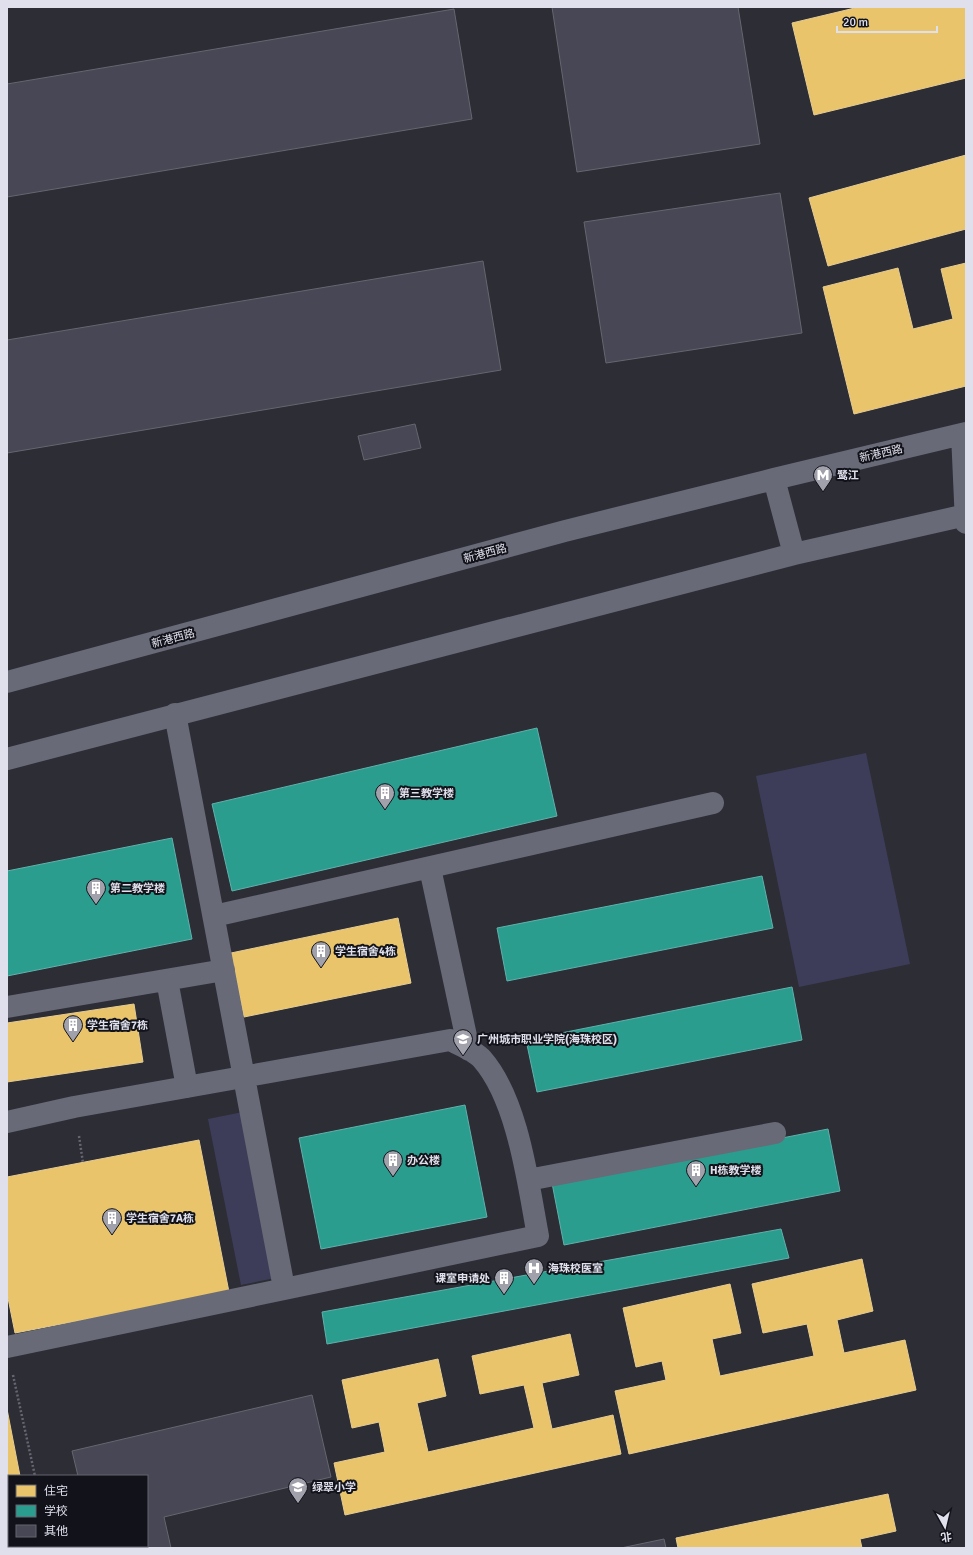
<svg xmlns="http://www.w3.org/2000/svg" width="973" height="1555" font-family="Signika,'Noto Sans SC',sans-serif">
<rect width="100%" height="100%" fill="#2d2d36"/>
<!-- green -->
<path fill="#3d3d59" d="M866,753L910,964L799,987L756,776Z
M243,1112L275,1278L241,1285L208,1119Z"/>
<!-- homes -->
<path fill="#e9c46a" stroke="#e6cc91" d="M859,7H966V78L814,115L792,23Z
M966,155V229L828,266L809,198Z
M966,263V386L854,414L823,287L898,268L913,329L953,319L941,269Z
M398,918L411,983L244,1017L231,953Z
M134,1004L143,1062L7,1082V1023Z
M199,1140L229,1292L15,1333L7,1293V1177Z
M862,1259L873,1311L837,1320L844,1353L905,1340L916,1390L629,1454L615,1391L666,1380L662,1361L636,1367L623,1308L730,1284L741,1333L712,1339L720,1376L814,1356L807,1324L763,1333L752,1284Z
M570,1334L579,1375L542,1383L552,1429L613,1415L621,1454L345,1515L334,1463L385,1452L379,1422L352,1428L342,1380L438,1359L446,1396L417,1403L428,1452L534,1428L524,1385L480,1394L472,1356Z
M7,1409L20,1476H9V1546H34L35,1548H7Z
M888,1494L896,1531L860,1539L862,1548H678L676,1538Z"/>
<!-- schools -->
<path fill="#2a9d8f" stroke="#60b1ab" d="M537,728L557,816L232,891L212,804Z
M172,838L192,939L7,976V871Z
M762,876L773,928L507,981L497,928Z
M792,987L802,1040L537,1092L526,1040Z
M465,1105L487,1217L321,1249L299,1138Z
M828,1129L840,1191L564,1245L552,1183Z
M781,1229L789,1258L327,1344L322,1312Z"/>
<!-- building -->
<path fill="#474755" stroke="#66666e" d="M552,7H738L760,144L577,172Z
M454,9L472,119L7,197V84Z
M780,193L802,333L606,363L584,222Z
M483,261L501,370L7,453V340Z
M415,424L421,448L364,460L358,436Z
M312,1395L331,1477L164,1517L171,1548H95L94,1546H147V1476H78L72,1451Z
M664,1539L666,1548H621Z"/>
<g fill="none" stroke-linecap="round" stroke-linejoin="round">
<!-- path -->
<path stroke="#666671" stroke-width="2.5" stroke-dasharray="2 2" stroke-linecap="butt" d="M136,1021L146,1020
M79,1136L83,1163
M13,1375L35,1476
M50,1546V1548"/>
<!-- minor -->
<path stroke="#696a77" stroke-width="22" d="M175,714L284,1288
M430,868L469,1050
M214,916L713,803
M167,980L187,1087
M7,1007L224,970
M7,1122L74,1107L450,1040C460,1045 475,1051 482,1059C518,1100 528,1183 538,1236L7,1347
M528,1180L775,1133"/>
<!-- major -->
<path stroke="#696a77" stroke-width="22" d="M962,434L966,523
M774,479L794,554
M7,682L565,531L774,479L966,433
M7,759L794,554L966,515"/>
</g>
<!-- icons -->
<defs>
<g id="metro-pin" transform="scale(1)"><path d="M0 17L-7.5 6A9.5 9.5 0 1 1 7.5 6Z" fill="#a1a1ac" stroke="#12131a"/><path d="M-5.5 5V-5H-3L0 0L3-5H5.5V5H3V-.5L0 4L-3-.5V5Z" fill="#fff"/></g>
<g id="building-pin" transform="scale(1)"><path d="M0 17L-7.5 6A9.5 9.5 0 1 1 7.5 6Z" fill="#a1a1ac" stroke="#12131a"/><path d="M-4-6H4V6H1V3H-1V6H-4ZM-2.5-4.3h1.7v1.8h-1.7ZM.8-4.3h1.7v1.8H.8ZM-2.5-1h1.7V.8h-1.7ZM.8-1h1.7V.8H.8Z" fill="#fff"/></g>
<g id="university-pin" transform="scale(1)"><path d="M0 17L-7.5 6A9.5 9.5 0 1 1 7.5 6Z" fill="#a1a1ac" stroke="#12131a"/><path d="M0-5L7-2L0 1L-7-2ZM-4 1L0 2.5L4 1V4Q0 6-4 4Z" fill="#fff"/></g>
<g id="hospital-pin" transform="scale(1)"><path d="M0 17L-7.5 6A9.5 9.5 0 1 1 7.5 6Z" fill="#a1a1ac" stroke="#12131a"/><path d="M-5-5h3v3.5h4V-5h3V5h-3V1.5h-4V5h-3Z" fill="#fff"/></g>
<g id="school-pin" transform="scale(1)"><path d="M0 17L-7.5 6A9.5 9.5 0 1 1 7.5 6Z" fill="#a1a1ac" stroke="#12131a"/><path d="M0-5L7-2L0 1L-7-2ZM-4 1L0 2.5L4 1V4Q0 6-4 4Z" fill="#fff"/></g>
</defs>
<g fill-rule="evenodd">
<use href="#metro-pin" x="823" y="475"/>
<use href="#building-pin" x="385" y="793"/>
<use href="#building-pin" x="96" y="888"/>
<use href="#building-pin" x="321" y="951"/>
<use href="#building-pin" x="73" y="1025"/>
<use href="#university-pin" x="463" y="1039"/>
<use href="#building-pin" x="393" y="1160"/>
<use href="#building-pin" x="696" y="1170"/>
<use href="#building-pin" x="112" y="1218"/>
<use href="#hospital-pin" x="534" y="1268"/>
<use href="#building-pin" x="504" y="1278"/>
<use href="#school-pin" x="298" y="1487"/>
</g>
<g text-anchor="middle" stroke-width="4" stroke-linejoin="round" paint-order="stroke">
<!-- street labels -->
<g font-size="11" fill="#dfe0ec" stroke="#12131a">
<text transform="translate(881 453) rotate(-13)" y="4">新港西路</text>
<text transform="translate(485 553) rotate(-15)" y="4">新港西路</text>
<text transform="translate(173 638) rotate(-15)" y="4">新港西路</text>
</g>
<!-- poi labels -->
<g font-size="11" font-weight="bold" fill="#dfe0ec" stroke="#12131a" text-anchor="start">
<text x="837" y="479">鹭江</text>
<text x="399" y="797">第三教学楼</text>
<text x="110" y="892">第二教学楼</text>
<text x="335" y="955">学生宿舍4栋</text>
<text x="87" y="1029">学生宿舍7栋</text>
<text x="477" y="1043">广州城市职业学院(海珠校区)</text>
<text x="407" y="1164">办公楼</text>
<text x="710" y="1174">H栋教学楼</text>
<text x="126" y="1222">学生宿舍7A栋</text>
<text x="548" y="1272">海珠校医室</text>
<text x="490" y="1282" text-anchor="end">课室申请处</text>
<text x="312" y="1491">绿翠小学</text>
</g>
</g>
<!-- border -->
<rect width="973" height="1555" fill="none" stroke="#dfe0ec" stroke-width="16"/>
<!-- legend -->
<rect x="8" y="1475" width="140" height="72" fill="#12131a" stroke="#64656e"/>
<rect x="16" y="1485" width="20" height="12" fill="#e9c46a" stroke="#64656e"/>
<text x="44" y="1495" font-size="12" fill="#dfe0ec">住宅</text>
<rect x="16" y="1505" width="20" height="12" fill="#2a9d8f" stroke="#64656e"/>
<text x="44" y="1515" font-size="12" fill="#dfe0ec">学校</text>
<rect x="16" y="1525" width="20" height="12" fill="#474755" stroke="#64656e"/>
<text x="44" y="1535" font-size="12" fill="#dfe0ec">其他</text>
<!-- north arrow -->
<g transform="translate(945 1527) rotate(172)" stroke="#12131a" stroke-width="3" paint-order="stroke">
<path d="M0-3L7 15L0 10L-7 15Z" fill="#dfe0ec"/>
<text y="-6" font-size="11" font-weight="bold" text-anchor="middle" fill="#dfe0ec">北</text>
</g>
<!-- scale -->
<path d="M837 26v6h100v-6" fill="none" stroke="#dfe0ec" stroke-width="2"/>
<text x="843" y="26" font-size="12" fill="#dfe0ec" stroke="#12131a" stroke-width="3" paint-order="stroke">20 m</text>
</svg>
